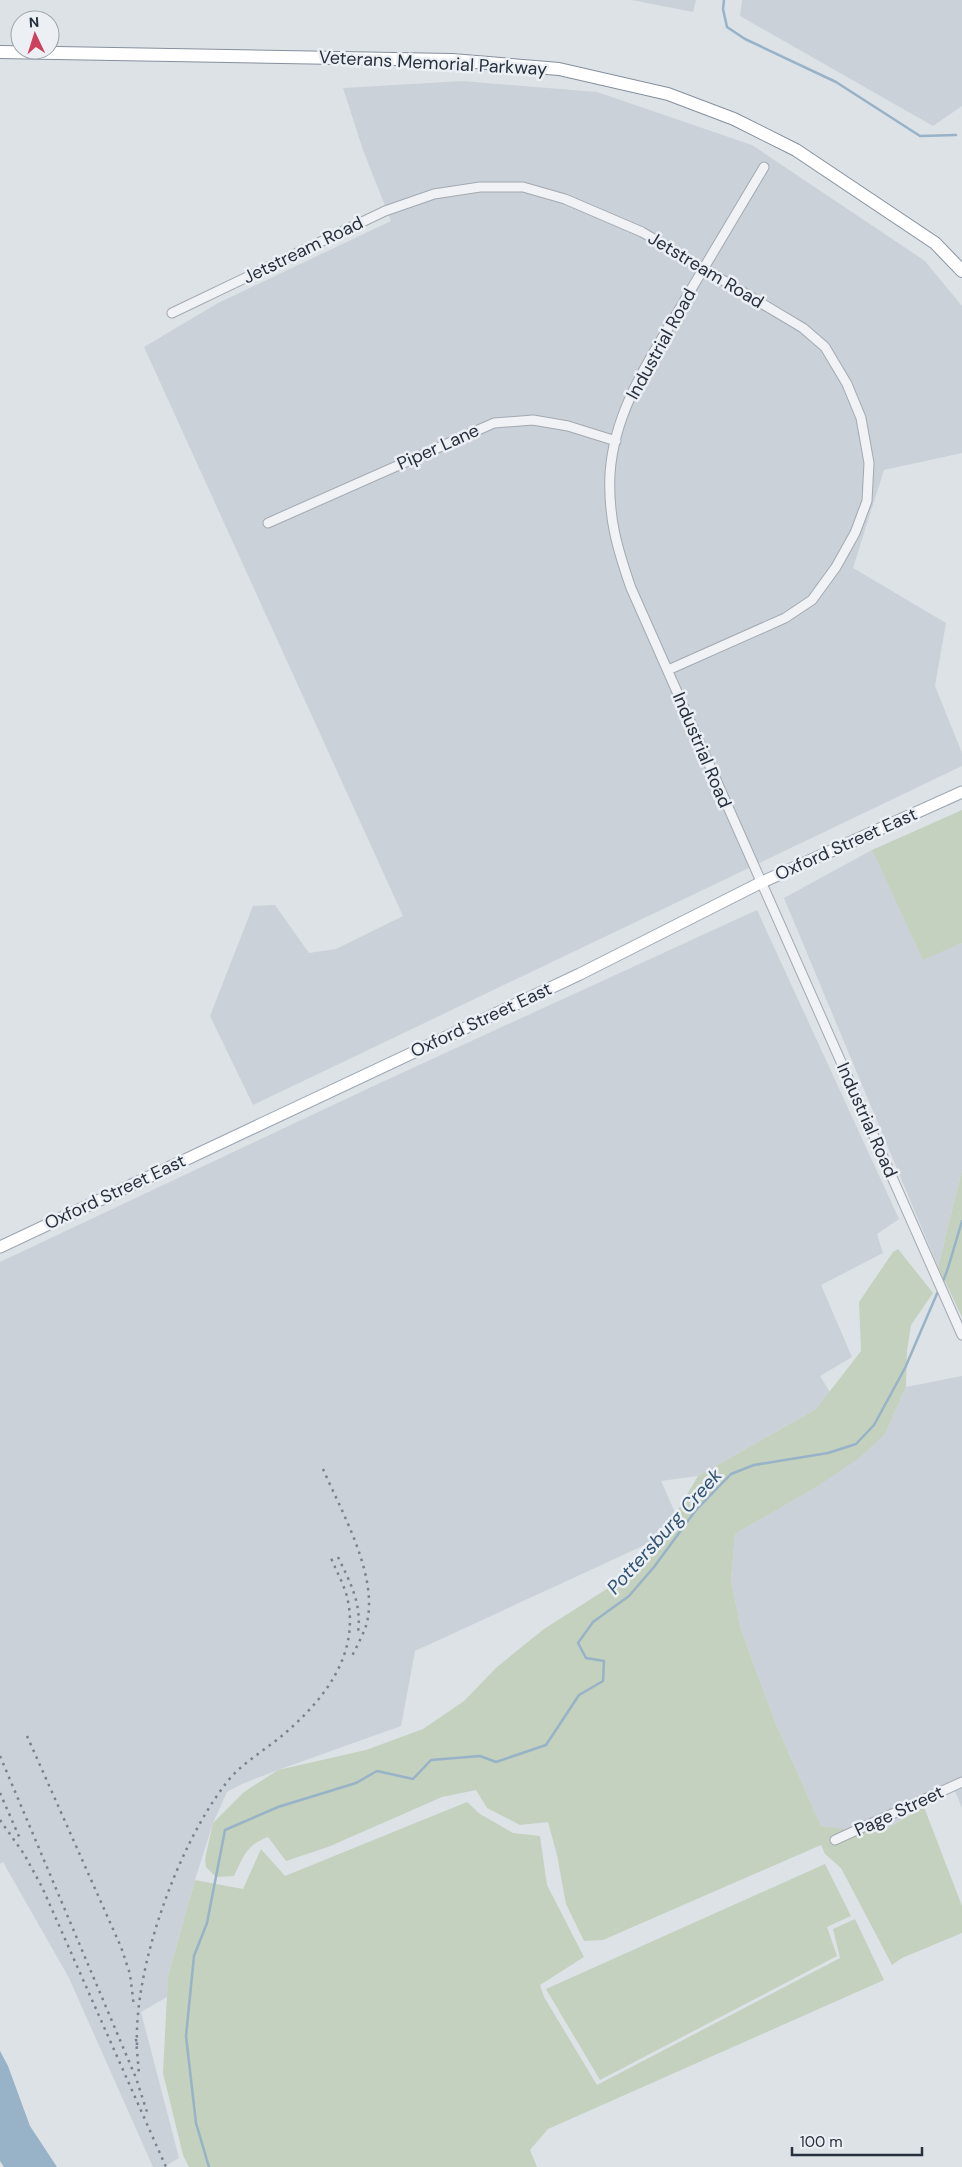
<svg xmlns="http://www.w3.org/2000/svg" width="962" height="2167" font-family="'DM Sans',sans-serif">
<rect width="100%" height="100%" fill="#dde2e7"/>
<!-- built -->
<path fill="#cbd1d9" d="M632,0H696L693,12Z
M742,0H962V106L933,126L740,16Z
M462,81L597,92L752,145L925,261L962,306V453L884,470L853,568L946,623L935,686L962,753V766L253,1105L210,1016L253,906L275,905L309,953L336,949L403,916L144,347L218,303L391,221L363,150L343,88Z
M872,850L923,959L962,943V1170L938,1267L784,898Z
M757,910L899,1219L877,1234L883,1253L821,1285L852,1357L820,1376L830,1392L816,1409L698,1476L661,1481L678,1519L647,1544L415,1651L401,1726L278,1770L242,1784L227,1792L213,1823L195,1880L168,1976L167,1997L141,2012L179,2158L164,2167H153L69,1978L3,1862L0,1864V1262L382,1082Z
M962,1376V1808L955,1791L927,1804L884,1830L859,1832L821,1826L775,1722L741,1630L731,1580L735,1534L818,1486L885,1434L906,1387Z"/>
<!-- green -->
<path fill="#c4d1be" d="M962,810V943L923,960L872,850Z
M962,1170V1317L938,1267Z
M898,1249L933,1293L911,1325L907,1351L906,1387L885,1434L859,1458L818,1486L735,1534L731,1580L741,1630L775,1722L821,1826L866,1832L884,1830L924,1807L962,1906V1933L902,1958L892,1965L841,1868L825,1854L821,1845L603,1940L584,1941L566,1904L557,1855L548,1822L520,1825L487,1808L476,1790L442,1797L328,1847L286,1861L268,1837C246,1845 244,1856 234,1876L216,1877L206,1867L205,1859L213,1823L244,1792L278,1770L366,1750L423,1729L464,1701L497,1667L544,1629L641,1567L672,1520L698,1476L816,1409L861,1351L859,1302L893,1252Z
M467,1802L480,1814L513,1833L540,1836L547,1885L584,1957L540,1985L544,1997L597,2085L840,1958L833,1929L855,1919L884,1980L548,2129L530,2150L537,2167H189L183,2155L163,2073L168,1976L195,1880L243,1889L261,1849L285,1876Z
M825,1864L851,1916L827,1927L837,1956L600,2080L546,1989Z"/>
<!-- water -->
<path fill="#98b2c7" d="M0,2051L8,2066L30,2126L57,2167H4L0,2161Z"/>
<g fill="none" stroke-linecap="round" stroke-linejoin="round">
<!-- stream -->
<path stroke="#98b2c7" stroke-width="2.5" d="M724,0L723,9L727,27L745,39L836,82L920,136L956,135
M942,1284L948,1268L962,1221
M209,2167L196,2123L186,2036L194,1956L207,1923L225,1830L278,1807L356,1783L377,1771L413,1779L431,1760L480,1756L496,1762L546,1745L579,1695L603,1681L604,1661L586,1658L578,1643L593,1622L629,1596L654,1567L696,1510L731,1474L754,1465L828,1453L856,1444L874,1425L905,1368L939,1289"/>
<!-- minor casing -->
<g stroke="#a3a9b1" stroke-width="11">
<path id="minor" d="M764,167C738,210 712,254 686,298C654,353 614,408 610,474C608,517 617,548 631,588L962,1335
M172,313L385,211L434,194L480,187H523L565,199L642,232L803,328L825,347L847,384L861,418L869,463L867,501L855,533L836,567L812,600L785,618L668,670
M268,523L494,423L533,420L568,426L616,441
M835,1840L962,1782"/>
</g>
<!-- major casing -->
<g stroke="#9da7b3" stroke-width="13">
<path id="major" d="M0,1247L580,974L760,883L962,792"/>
</g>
<!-- highway casing -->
<g stroke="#85909d" stroke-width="14">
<path id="highway" d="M0,52L452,60L559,69L668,94L734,119L796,150L935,243L962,271"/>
</g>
<!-- minor -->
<use href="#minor" stroke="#f0f2f5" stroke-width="9"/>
<!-- major -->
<use href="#major" stroke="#fff" stroke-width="11"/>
<!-- highway -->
<use href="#highway" stroke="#fff" stroke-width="12"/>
<!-- rail -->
<path stroke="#778290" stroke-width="2.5" stroke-dasharray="2.5 5" stroke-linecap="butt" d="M323,1469C342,1513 380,1578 366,1626C362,1637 356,1648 351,1658
M338,1557C350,1582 362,1604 358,1632
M27,1736L121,1947L130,1974L134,2007
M0,1756L136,2078L148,2115
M0,1793L21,1841
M0,1820L24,1854L42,1887L166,2167
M136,2039L139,2074
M137,2045C134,1968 177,1848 224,1786C238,1766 259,1754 278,1739C322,1703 363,1654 346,1593C342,1581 336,1570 331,1558"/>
</g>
<g text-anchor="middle" stroke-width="5" stroke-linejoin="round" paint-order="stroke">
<!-- street labels -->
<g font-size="18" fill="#27303d" stroke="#ecf0f5">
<text transform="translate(433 63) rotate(3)" y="6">Veterans Memorial Parkway</text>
<text transform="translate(303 250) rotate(-26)" y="6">Jetstream Road</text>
<text transform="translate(706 270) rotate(31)" y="6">Jetstream Road</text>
<text transform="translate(661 344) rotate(-61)" y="6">Industrial Road</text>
<text transform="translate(438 447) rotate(-24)" y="6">Piper Lane</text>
<text transform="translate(702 750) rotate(67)" y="6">Industrial Road</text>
<text transform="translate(846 844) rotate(-24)" y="6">Oxford Street East</text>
<text transform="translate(481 1020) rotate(-25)" y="6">Oxford Street East</text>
<text transform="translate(867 1120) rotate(66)" y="6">Industrial Road</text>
<text transform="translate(115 1192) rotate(-25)" y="6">Oxford Street East</text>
<text transform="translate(899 1811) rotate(-25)" y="6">Page Street</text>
</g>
<!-- water labels -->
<g font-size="19" font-style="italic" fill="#315271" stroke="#ecf0f5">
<text transform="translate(664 1531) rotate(-48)" y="7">Pottersburg Creek</text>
</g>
</g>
<!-- north arrow -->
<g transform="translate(35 35) rotate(356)"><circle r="24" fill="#ecf0f5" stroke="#9da3ab"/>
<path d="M0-4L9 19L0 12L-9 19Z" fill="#cd415f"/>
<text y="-8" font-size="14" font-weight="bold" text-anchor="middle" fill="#27303d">N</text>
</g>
<!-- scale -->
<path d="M792 2147v8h130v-8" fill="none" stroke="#27303d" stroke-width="2.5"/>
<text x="800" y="2147" font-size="15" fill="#27303d" stroke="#ecf0f5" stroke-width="4" paint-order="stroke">100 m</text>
</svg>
